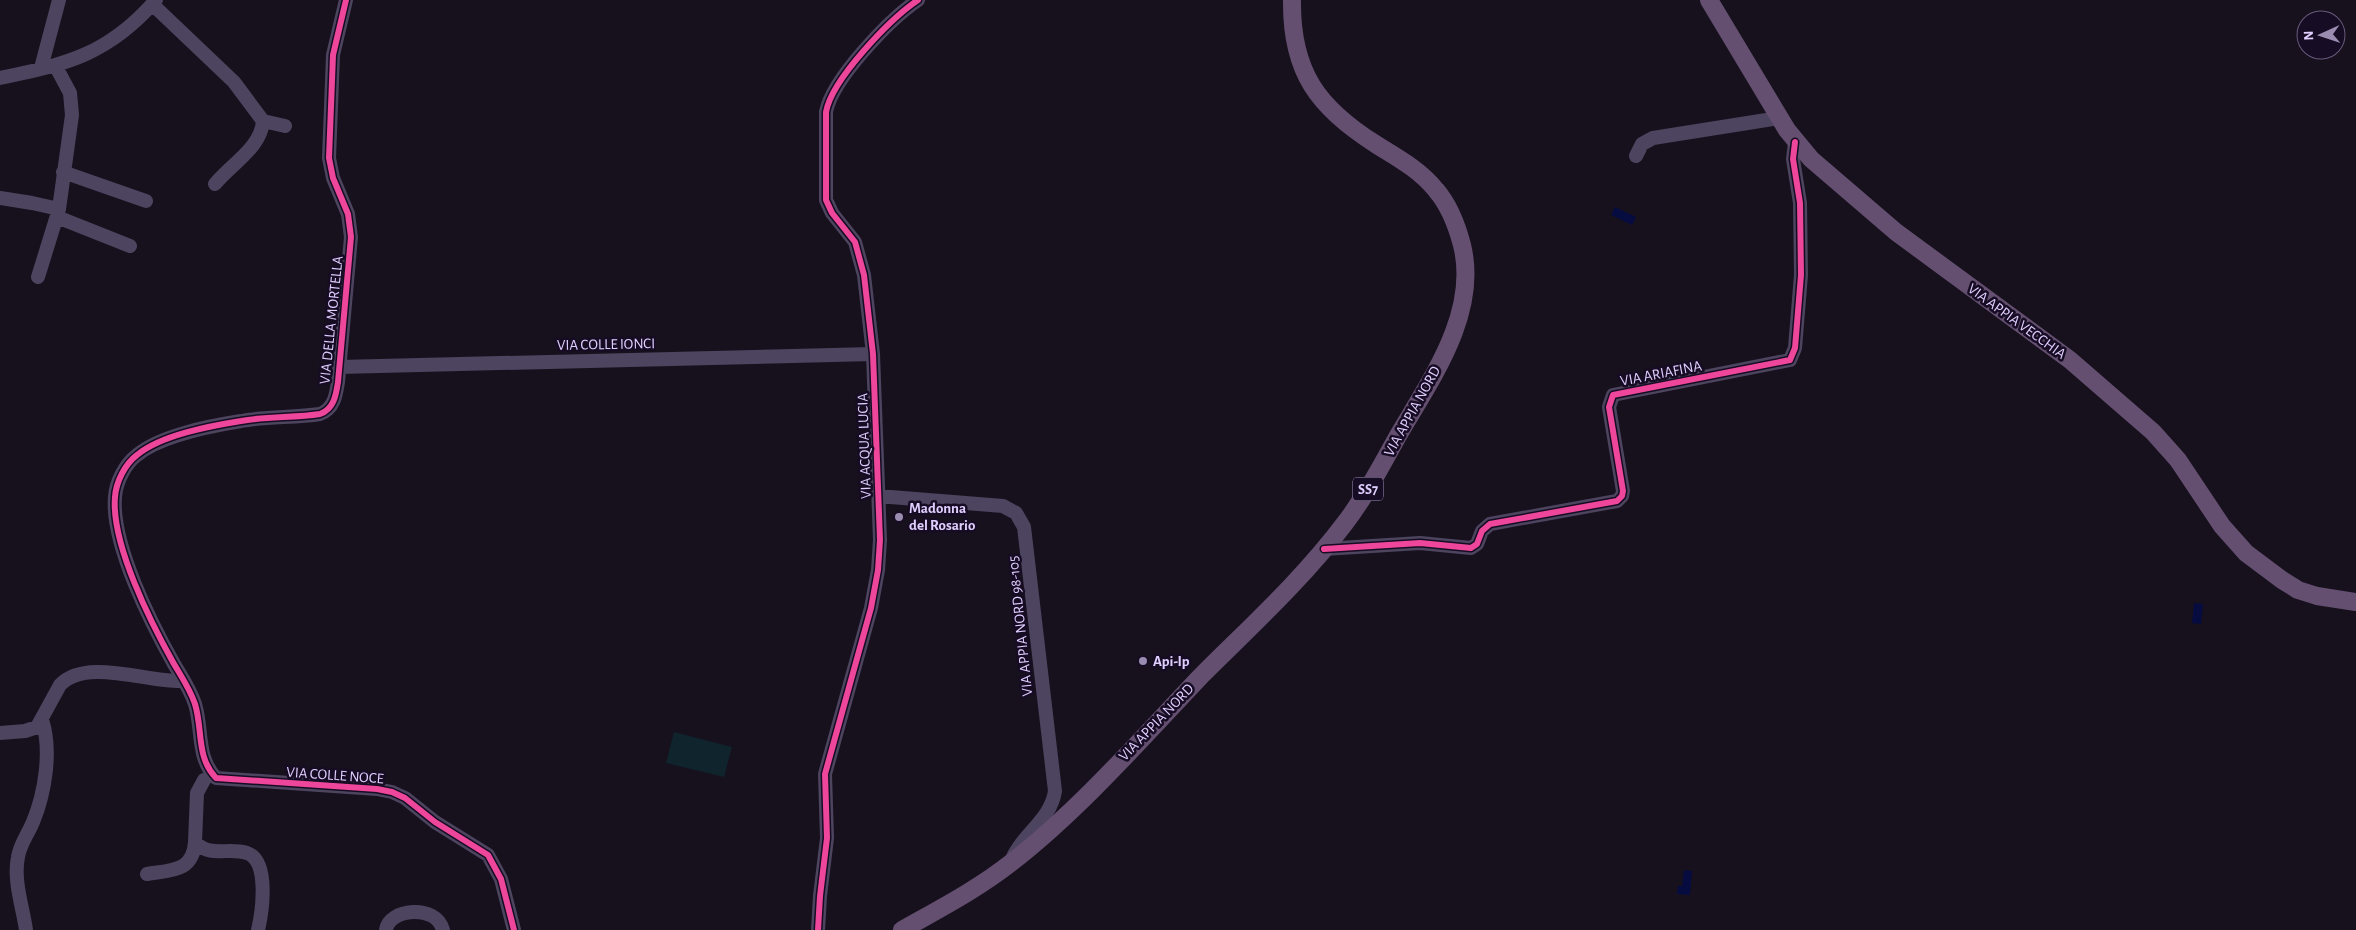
<svg xmlns="http://www.w3.org/2000/svg" width="2356" height="930" font-family="'Alegreya Sans',sans-serif">
<rect width="100%" height="100%" fill="#17111e"/>
<!-- green -->
<path fill="#0f242c" d="M674,732L732,747L724,777L666,763Z"/>
<!-- water -->
<path fill="#070c40" d="M1615,207L1636,217L1632,225L1611,215Z
M2194,603L2203,604L2201,624L2192,623Z
M1684,870L1692,871L1690,895L1677,894L1678,886H1682Z"/>
<g fill="none" stroke-linecap="round" stroke-linejoin="round">
<!-- minor -->
<path stroke="#4d455f" stroke-width="14" d="M346,0L333,55L329,158L333,178L348,214L351,237L338,382C336,395 334,409 320,414C294,418 267,416 241,421C210,426 161,435 137,455C125,464 116,482 115,497C111,544 151,623 174,664C181,676 190,689 195,704C203,730 196,757 216,778L377,789L392,792L405,798L435,822L488,855L501,879L514,930
M152,4L234,82L263,121L285,126
M41,68L59,0
M0,78C68,64 109,54 156,0
M1636,156L1642,144L1653,138L1779,118
M63,172L146,201
M215,184C231,164 261,148 263,121
M0,198L32,203L59,209
M57,217L130,246
M38,277L59,209L72,115L70,93L55,65
M339,367L873,354
M878,496L1003,506L1016,513L1024,527L1055,791C1051,820 1021,835 1011,861
M1324,549L1420,543L1471,548L1477,544L1482,531L1490,524L1617,501L1622,496L1623,491L1609,407L1613,395L1790,360L1795,348L1801,275L1800,203L1793,159L1795,142
M0,733L25,731L37,727L60,685C86,657 149,683 183,681
M204,780L197,793L195,842C210,858 228,847 247,853C270,861 262,913 258,930
M147,874C171,870 193,872 195,842
M26,930C23,908 13,880 18,857C20,844 28,834 33,822C45,793 52,750 42,720
M386,930C388,909 436,903 443,930
M818,930L820,896L827,838L825,774L871,608L878,570L880,540L873,354L864,275L855,242L832,213L826,200V112C832,79 890,19 918,0"/>
<!-- major -->
<path stroke="#644f70" stroke-width="18" d="M1709,0L1787,130L1811,159L1896,232L2070,360L2153,432L2178,460L2222,526L2246,553L2282,580L2298,590L2317,596L2356,602
M902,930C939,909 978,889 1012,862C1079,810 1142,738 1201,676C1250,627 1303,579 1345,523C1366,496 1382,464 1399,434C1431,379 1479,313 1462,245C1457,226 1449,205 1436,190C1420,170 1398,158 1377,145C1318,108 1291,72 1292,0"/>
<!-- cycleway casing -->
<g stroke="#160c23" stroke-width="9">
<path id="cycleway" d="M346,0L333,55L329,158L333,178L348,214L351,237L338,382C336,395 334,409 320,414C294,418 267,416 241,421C210,426 161,435 137,455C125,464 116,482 115,497C111,544 151,623 174,664C181,676 190,689 195,704C203,730 196,757 216,778L377,789L392,792L405,798L435,822L488,855L501,879L514,930
M1324,549L1420,543L1471,548L1477,544L1482,531L1490,524L1617,501L1622,496L1623,491L1609,407L1613,395L1790,360L1795,348L1801,275L1800,203L1793,159L1795,142
M818,930L820,896L827,838L825,774L871,608L878,570L880,540L873,354L864,275L855,242L832,213L826,200V112C832,79 890,19 918,0"/>
</g>
<!-- cycleway -->
<use href="#cycleway" stroke="#ed469a" stroke-width="6"/>
</g>
<!-- markers -->
<g fill="#9a8cb0" stroke="#160c23" stroke-width="2">
<circle cx="899" cy="517" r="5"/>
<circle cx="1143" cy="661" r="5"/>
</g>
<g text-anchor="middle" stroke-width="5" stroke-linejoin="round" paint-order="stroke">
<!-- shield labels -->
<rect fill="#160c23" stroke="#a394bd" stroke-width="1" x="1353" y="477.5" width="30" height="23" rx="4"/>
<g font-size="14" font-weight="bold" fill="#e0ceff">
<text x="1368" y="494">SS7</text>
</g>
<!-- street labels -->
<g font-size="15" fill="#e0ceff" stroke="#160c23">
<text transform="translate(331 320) rotate(-84)" y="5">VIA DELLA MORTELLA</text>
<text transform="translate(2017 321) rotate(36)" y="5">VIA APPIA VECCHIA</text>
<text transform="translate(606 344) rotate(-1)" y="5">VIA COLLE IONCI</text>
<text transform="translate(1661 373) rotate(-11)" y="5">VIA ARIAFINA</text>
<text transform="translate(1412 411) rotate(-61)" y="5">VIA APPIA NORD</text>
<text transform="translate(864 446) rotate(-92)" y="5">VIA ACQUA LUCIA</text>
<text transform="translate(1020 626) rotate(-96)" y="5">VIA APPIA NORD 98-105</text>
<text transform="translate(1156 722) rotate(-46)" y="5">VIA APPIA NORD</text>
<text transform="translate(335 775) rotate(4)" y="5">VIA COLLE NOCE</text>
</g>
<!-- poi labels -->
<g font-size="15" font-weight="bold" fill="#e0ceff" stroke="#160c23" text-anchor="start">
<text x="909" y="513">Madonna<tspan x="909" dy="17">del Rosario</tspan></text>
<text x="1153" y="666">Api-Ip</text>
</g>
</g>
<!-- north arrow -->
<g transform="translate(2321 35) rotate(267)"><circle r="24" fill="#160c23" stroke="#675a7b"/>
<path d="M0-4L9 19L0 12L-9 19Z" fill="#9a8cb0"/>
<text y="-8" font-size="14" font-weight="bold" text-anchor="middle" fill="#e0ceff">N</text>
</g>
</svg>
